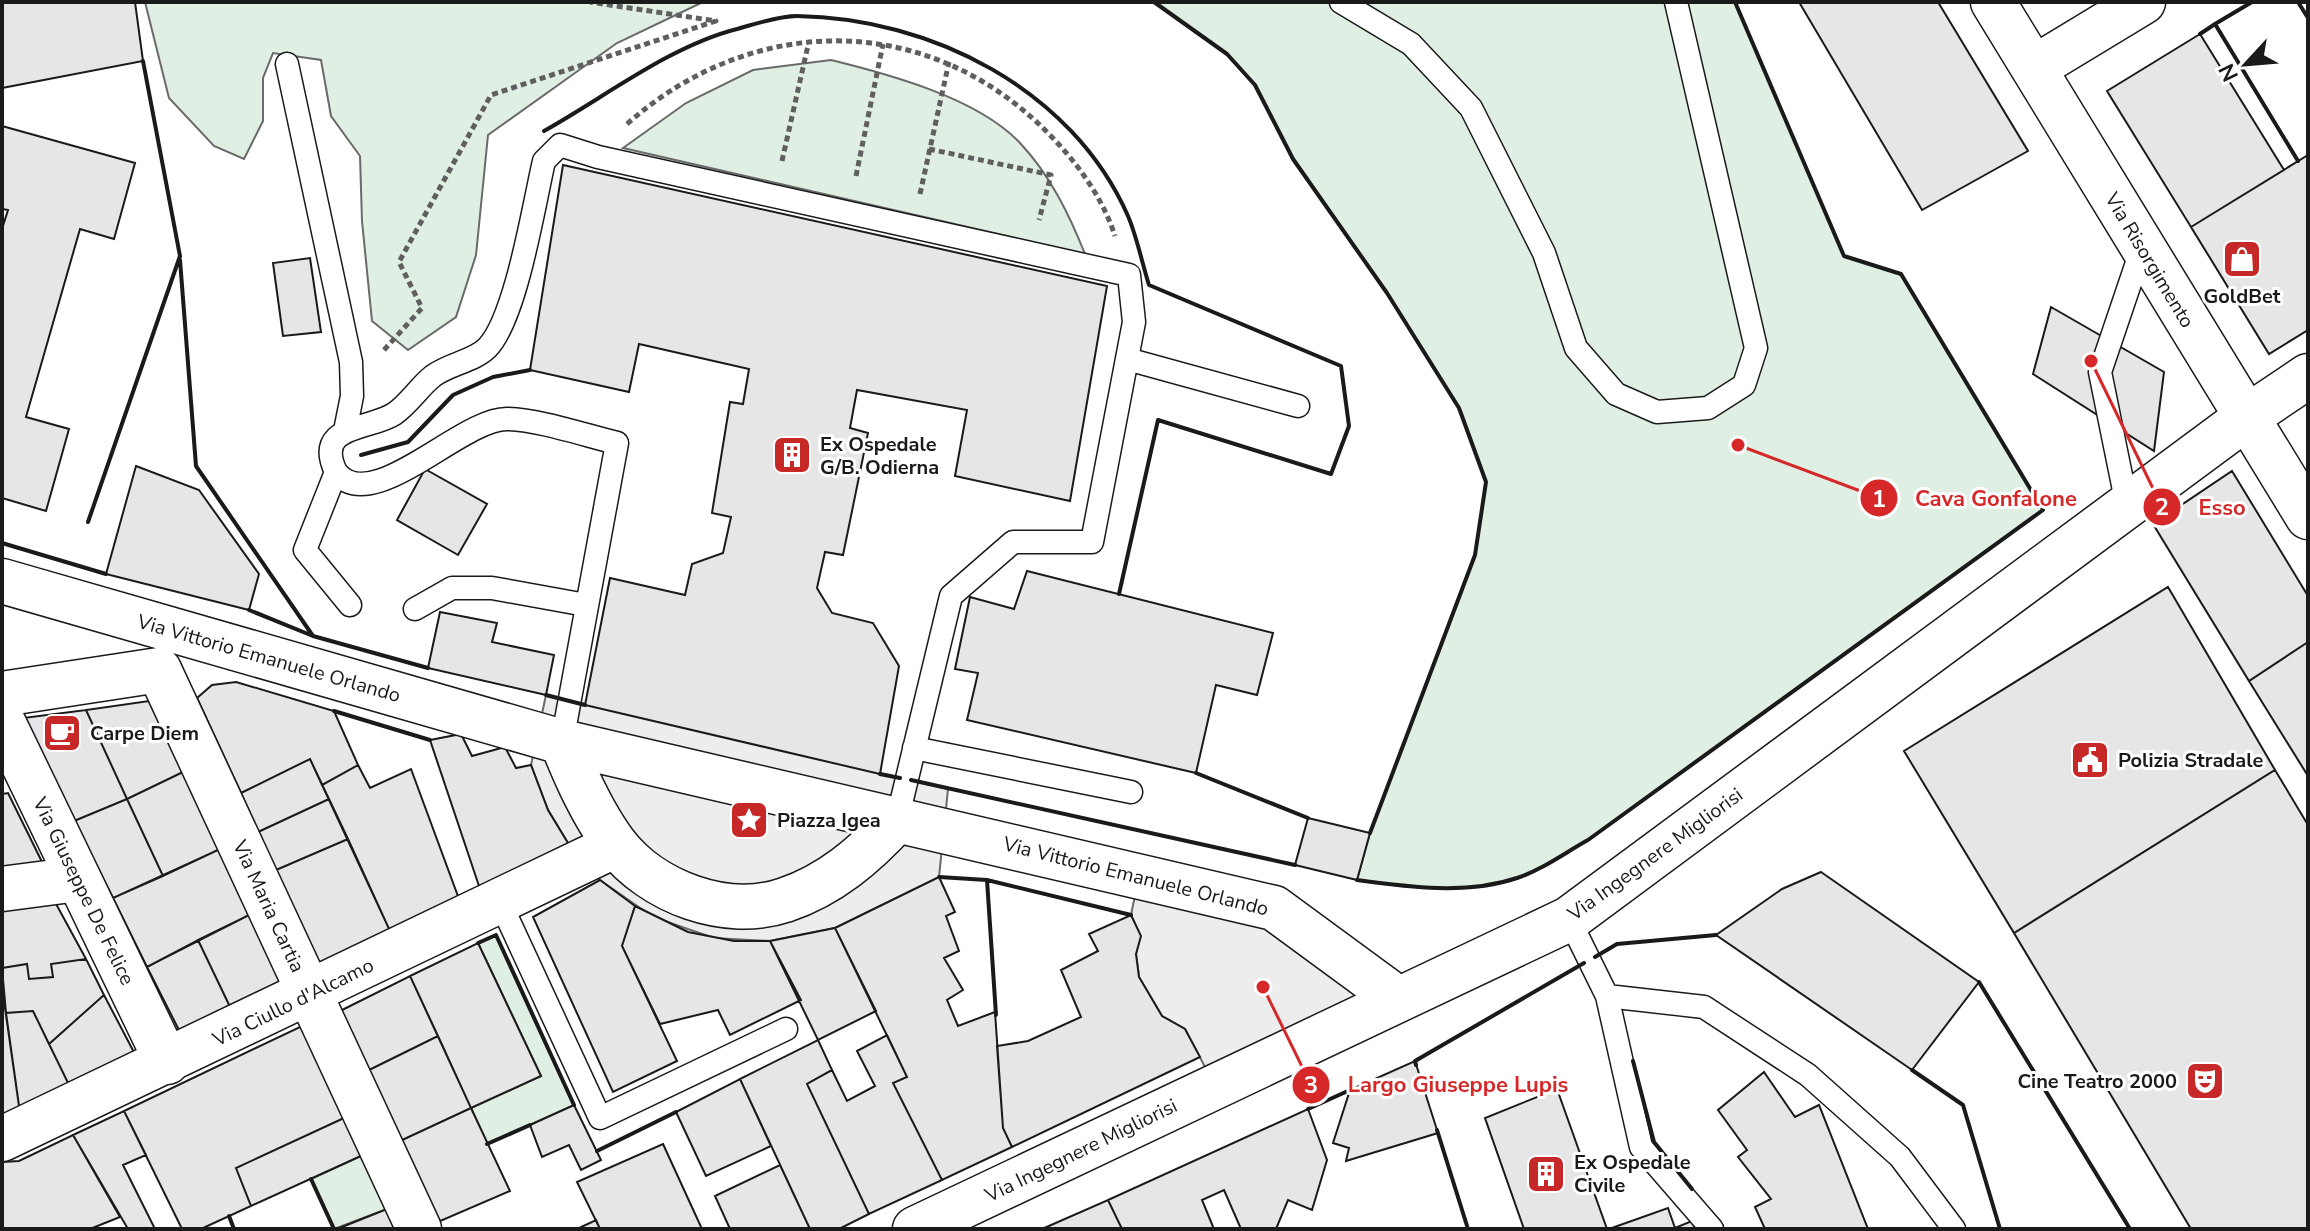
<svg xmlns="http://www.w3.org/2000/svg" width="2310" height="1231" font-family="'Nunito Sans',sans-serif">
<rect width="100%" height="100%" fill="#fff"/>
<!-- green -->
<path fill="#e0efe3" stroke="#6a6a6a" stroke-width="2" d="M145,2H703L617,43L488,135L476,255L456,317L408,350L372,321L362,221L360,156L331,116L321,60L273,53L263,78V121L244,159L214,146L169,98Z
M1154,2H1735L1844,256L1901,274L2043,510L1588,840C1566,852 1542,870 1517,878C1467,895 1408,887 1357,880L1370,833L1475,555L1486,481L1459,408L1387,293L1293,159L1255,85L1227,54Z
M831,60C888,74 978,98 1020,143C1050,175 1069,214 1085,254L623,148L686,103L753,70Z
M496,935L574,1105L487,1144L471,1108L541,1076L478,943Z
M363,1155L387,1209L334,1229L311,1179Z"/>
<!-- parking -->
<path fill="#ededed" stroke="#6a6a6a" stroke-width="2" d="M546,695L948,789L939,877L835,928L770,941L714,938L653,917L600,880L571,848L548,810L531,765Z
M1139,876L1274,908L1398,999L1215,1086L1185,1029L1162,1016L1139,977L1136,954L1140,936L1131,915Z"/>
<!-- building -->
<path fill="#e6e6e6" stroke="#1a1a1a" stroke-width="2" d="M2,2H135L143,61L2,88Z
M1799,2H1938L2028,151L1922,210Z
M2200,34L2284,170L2191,227L2107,91Z
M2,126L135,163L114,239L80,229L26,417L69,429L46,511L2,498V229L8,210L2,209Z
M2308,155V330L2269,354L2191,227Z
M563,165L1107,286L1070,501L955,476L967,410L857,390L850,428L868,433L843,555L825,552L817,588L832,613L873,623L899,666L880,774L585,705L610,578L685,595L692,564L723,553L731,517L712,513L730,402L743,404L749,369L639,344L629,392L530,370Z
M310,258L321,332L283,336L273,263Z
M2051,307L2164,372L2154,451L2033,374Z
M136,466L199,490L259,574L249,610L106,574Z
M425,469L487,504L458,555L397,520Z
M2232,471L2308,596V642L2249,681L2153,524Z
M1027,571L1273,633L1257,695L1216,685L1196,773L967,720L978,673L955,669L970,597L1014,609Z
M2168,587L2275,770L2014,933L1904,751Z
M440,612L497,623L492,642L554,655L546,695L428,668Z
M2308,642V776L2249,681Z
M236,682L334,711L358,765L322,785L310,759L241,793L197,698L212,685Z
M149,701L183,772L127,799L86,710Z
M86,710L127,799L74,821L23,718Z
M461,734L472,756L505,747L516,768L531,765L548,810L571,848L480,889L430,740Z
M310,759L329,799L258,832L241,793Z
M358,765L370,788L411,769L459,899L390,931L322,785Z
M2275,770L2308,825V1229H2191L2014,933Z
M183,772L220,849L163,876L127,799Z
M8,793L47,872L2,879V794Z
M127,799L163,876L113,898L74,821Z
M329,799L348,839L276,870L258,832Z
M1308,818L1370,833L1357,880L1295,865Z
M348,839L390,931L319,965L276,870Z
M220,849L251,914L147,967L113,898Z
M1821,872L1979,982L1912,1070L1716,935L1782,889Z
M939,877L955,912L946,916L959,951L944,958L963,990L947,1000L958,1026L995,1012L1003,1128L1012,1147L942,1180L893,1083L907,1077L835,928Z
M600,880L635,906L622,946L677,1061L613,1092L533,917Z
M55,902L86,959L51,964L53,977L29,979L27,964L2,968V909Z
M635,906L688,932L734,941H770L801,1000L730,1035L718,1010L660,1024L622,946Z
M251,914L285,987L232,1011L198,940Z
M1131,915L1141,936L1136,954L1139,977L1162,1016L1185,1029L1200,1057L1012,1147L1003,1128L997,1046L1028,1041L1081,1017L1061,970L1098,951L1089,934Z
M835,928L876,1011L818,1040L770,941Z
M198,940L232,1011L181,1034L147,967Z
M478,943L541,1076L471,1108L410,976Z
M86,959L104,995L49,1044L33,1011L6,1013L2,968L27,964L29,979L53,977L51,964Z
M410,976L438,1036L367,1071L340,1011Z
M2,987L20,1113L2,1122Z
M104,995L137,1058L71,1089L49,1044Z
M33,1011L71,1089L20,1113L6,1013Z
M302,1026L344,1118L236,1168L251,1206L201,1229H182L124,1111Z
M887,1035L907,1077L893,1083L942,1180L869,1214L807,1084L832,1070L847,1101L875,1086L857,1051Z
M438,1036L471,1108L400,1141L367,1071Z
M818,1040L832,1070L807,1084L869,1214L839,1229H810L740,1079Z
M1415,1061L1438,1133L1346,1161L1349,1148L1333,1143L1350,1090Z
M1764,1072L1795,1117L1819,1105L1868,1229H1765L1755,1207L1771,1199L1738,1157L1747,1150L1718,1110Z
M740,1079L771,1146L706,1176L676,1112Z
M1557,1089L1607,1229H1524L1485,1118Z
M574,1105L601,1160L581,1170L569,1145L542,1157L530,1125Z
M471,1108L510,1191L438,1222L400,1141Z
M1308,1109L1327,1160L1312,1210L1288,1200L1276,1229H1241L1224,1190L1202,1200L1214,1229H1122L1108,1200Z
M124,1111L146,1155L123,1165L155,1229H128L73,1135Z
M344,1118L363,1155L251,1206L236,1168Z
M73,1135L120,1217L90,1229H2V1162L19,1161Z
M663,1144L702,1229H600L577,1182Z
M780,1165L810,1229H730L715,1196Z
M1108,1200L1122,1229H1042Z
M1668,1208L1675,1228L1692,1221L1695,1229H1609Z
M387,1209L396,1229H337Z
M596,1220L600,1229H577Z"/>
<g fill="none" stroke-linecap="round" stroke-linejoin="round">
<!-- service casing -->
<g stroke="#1a1a1a" stroke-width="25">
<path id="service" d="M1341,2L1411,44L1471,108L1544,253L1576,348L1616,394L1657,412L1708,408L1744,385L1756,348L1676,2
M287,64L351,362L352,396L345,431
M1127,359L1298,406
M336,472C313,424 370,430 394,414C409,404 419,387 433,376C449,364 474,361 487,348C516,319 534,204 544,161L560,145L598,157L1129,275L1134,322L1092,542H1013L951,596L897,820
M2127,505L2100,372L2142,248
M350,605L305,550L336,472C372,518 462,417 508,419C540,420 584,435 617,443L562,742
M415,609L452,588H492L586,605
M914,748L1131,792
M500,902L600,1118L786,1029
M1569,919L1607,996L1704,1007L1808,1075L1900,1157L1954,1229
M1607,996L1641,1147L1712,1229"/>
</g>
<!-- minor casing -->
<g stroke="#1a1a1a" stroke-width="47">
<path id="minor" d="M2034,68L2143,2
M2247,417L2308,376
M2,581L562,742L1274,908L1398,999
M159,670L419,1229
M2,694L159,670
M2,720L167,1062
M562,742C576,777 592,813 615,844C652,892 726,920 785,900C830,885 865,855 897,820
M2,889L78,879
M2,1139L616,845"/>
</g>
<!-- tertiary casing -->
<g stroke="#1a1a1a" stroke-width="47">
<path id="tertiary" d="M915,1229L1569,919L2247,417"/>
</g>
<!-- secondary casing -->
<g stroke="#1a1a1a" stroke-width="47">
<path id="secondary" d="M1993,2L2308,517"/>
</g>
<!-- path -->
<path stroke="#5f5f5f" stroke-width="5" stroke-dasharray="6 4" stroke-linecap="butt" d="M627,124C752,13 926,11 1046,131C1076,161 1102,196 1115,236
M929,149L1051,175L1039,220
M782,161L809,41
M856,176L883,44
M920,194L949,62
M384,350L422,308L399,262L491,95L716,21L590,2"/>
<!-- service -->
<use href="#service" stroke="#fff" stroke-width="22"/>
<!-- minor -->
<use href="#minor" stroke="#fff" stroke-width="44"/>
<!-- tertiary -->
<use href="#tertiary" stroke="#fff" stroke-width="44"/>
<!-- secondary -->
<use href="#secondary" stroke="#fff" stroke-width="44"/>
<!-- wall -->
<path stroke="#1a1a1a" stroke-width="4" d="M1154,2L1227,54L1255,85L1293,159L1387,293L1459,408L1486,482L1475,555L1370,833
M2252,2L2215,24L2298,161
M2298,2L2308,18
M2200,34L2215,24
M544,131C605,97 670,46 737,29C755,24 778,16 797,16C931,18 1072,89 1128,216C1137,237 1142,263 1149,285L1341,366L1349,426L1331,474L1158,420L1119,594
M180,260L196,466L313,636
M361,455L408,442L453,395L493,377L530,370
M88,522L180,256L143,61
M2,543L106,574
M249,610L313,636L428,668
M546,695L585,705
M334,711L430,740
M1196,773L1308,818
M880,774L900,778
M911,780L1295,865
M939,877L987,880
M1357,880C1408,887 1467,895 1517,878C1542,870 1566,852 1588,840L2043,510L1901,274L1844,256L1735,2
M478,943L496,935L574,1105
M1595,957L1617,944L1716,935
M1979,982L2130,1229
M996,1015L987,880L1131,915
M1633,1061L1654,1142L1692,1189
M1416,1065L1415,1061L1584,963
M1912,1070L1963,1105L2000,1229
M1308,1109L1350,1090
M1437,1130L1468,1229
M487,1144L530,1125
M597,1151L676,1112
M311,1179L334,1229
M229,1216L234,1229"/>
</g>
<!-- icons -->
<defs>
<g id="shop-square" transform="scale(2)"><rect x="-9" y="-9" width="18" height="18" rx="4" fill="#c62828" stroke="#fff"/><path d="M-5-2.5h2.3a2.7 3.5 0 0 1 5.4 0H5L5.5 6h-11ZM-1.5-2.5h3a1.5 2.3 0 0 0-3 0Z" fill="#fff"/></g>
<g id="building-square" transform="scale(2)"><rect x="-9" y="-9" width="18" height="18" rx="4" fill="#c62828" stroke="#fff"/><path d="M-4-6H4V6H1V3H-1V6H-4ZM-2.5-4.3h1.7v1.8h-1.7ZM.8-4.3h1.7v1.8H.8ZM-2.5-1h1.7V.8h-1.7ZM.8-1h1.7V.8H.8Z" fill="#fff"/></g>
<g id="cafe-square" transform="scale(2)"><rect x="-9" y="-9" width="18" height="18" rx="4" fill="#c62828" stroke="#fff"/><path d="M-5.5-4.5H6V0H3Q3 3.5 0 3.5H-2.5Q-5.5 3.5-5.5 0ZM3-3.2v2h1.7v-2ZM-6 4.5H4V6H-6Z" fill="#fff"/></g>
<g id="civic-square" transform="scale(2)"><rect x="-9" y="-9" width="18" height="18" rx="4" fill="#c62828" stroke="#fff"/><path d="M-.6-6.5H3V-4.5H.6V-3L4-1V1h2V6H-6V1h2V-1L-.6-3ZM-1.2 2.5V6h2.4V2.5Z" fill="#fff"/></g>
<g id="sight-square" transform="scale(2)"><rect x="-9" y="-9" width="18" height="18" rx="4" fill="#c62828" stroke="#fff"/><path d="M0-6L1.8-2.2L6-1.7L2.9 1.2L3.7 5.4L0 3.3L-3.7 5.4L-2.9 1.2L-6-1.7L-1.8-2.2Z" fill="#fff"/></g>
<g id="theatre-square" transform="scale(2)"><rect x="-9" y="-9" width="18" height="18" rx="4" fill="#c62828" stroke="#fff"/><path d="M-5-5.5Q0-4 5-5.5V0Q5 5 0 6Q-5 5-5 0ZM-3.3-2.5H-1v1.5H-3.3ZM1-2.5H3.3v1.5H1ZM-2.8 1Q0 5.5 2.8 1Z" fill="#fff"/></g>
</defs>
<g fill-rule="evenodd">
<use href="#shop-square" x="2242" y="259"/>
<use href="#building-square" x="792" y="455"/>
<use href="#cafe-square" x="62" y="733"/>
<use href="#civic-square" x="2090" y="760"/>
<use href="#sight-square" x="749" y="820"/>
<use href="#theatre-square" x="2205" y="1081"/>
<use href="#building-square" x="1546" y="1174"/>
</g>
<g text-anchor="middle" stroke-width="6" stroke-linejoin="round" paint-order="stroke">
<!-- street labels -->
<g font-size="20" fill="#1a1a1a" stroke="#fff">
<text transform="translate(2150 260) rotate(59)" y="7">Via Risorgimento</text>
<text transform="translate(269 658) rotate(16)" y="7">Via Vittorio Emanuele Orlando</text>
<text transform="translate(1655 854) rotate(-36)" y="7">Via Ingegnere Migliorisi</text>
<text transform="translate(1136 876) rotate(14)" y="7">Via Vittorio Emanuele Orlando</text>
<text transform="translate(84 891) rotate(64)" y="7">Via Giuseppe De Felice</text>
<text transform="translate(269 906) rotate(65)" y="7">Via Maria Cartia</text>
<text transform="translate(293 1002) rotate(-26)" y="7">Via Ciullo d'Alcamo</text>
<text transform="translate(1081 1150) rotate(-26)" y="7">Via Ingegnere Migliorisi</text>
</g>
<!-- poi labels -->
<g font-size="20" font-weight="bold" fill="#1a1a1a" stroke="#fff" text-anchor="start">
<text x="2242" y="303" text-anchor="middle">GoldBet</text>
<text x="820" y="451">Ex Ospedale<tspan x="820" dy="23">G/B. Odierna</tspan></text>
<text x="90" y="740">Carpe Diem</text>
<text x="2118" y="767">Polizia Stradale</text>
<text x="777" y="827">Piazza Igea</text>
<text x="2177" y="1088" text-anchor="end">Cine Teatro 2000</text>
<text x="1574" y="1169">Ex Ospedale<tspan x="1574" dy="23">Civile</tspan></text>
</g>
</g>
<!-- callouts -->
<path fill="none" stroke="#d62828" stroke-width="3" d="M1738 445L1879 498M2091 361L2162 507M1263 987L1311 1085"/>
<g fill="#d62828" stroke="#fff" stroke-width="3">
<circle cx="1738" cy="445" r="8"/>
<circle cx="2091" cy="361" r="8"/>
<circle cx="1263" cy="987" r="8"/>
<circle cx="1879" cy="498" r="20"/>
<circle cx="2162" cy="507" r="20"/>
<circle cx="1311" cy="1085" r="20"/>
</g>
<g font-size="24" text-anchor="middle" font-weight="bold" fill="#fff">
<text x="1879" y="507">1</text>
<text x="2162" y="515">2</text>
<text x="1311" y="1093">3</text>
</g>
<g font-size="22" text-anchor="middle" font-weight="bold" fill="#d62828" stroke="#fff" stroke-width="6" stroke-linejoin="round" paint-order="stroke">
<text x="1996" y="506">Cava Gonfalone</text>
<text x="2222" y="515">Esso</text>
<text x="1458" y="1092">Largo Giuseppe Lupis</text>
</g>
<!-- border -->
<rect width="2310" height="1231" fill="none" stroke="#1a1a1a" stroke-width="8"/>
<!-- north arrow -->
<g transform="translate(2246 64) rotate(244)" stroke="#ffffff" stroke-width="6" paint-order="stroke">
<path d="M0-6L14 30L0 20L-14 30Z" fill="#1a1a1a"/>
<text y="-12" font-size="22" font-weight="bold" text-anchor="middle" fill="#1a1a1a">N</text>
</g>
</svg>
